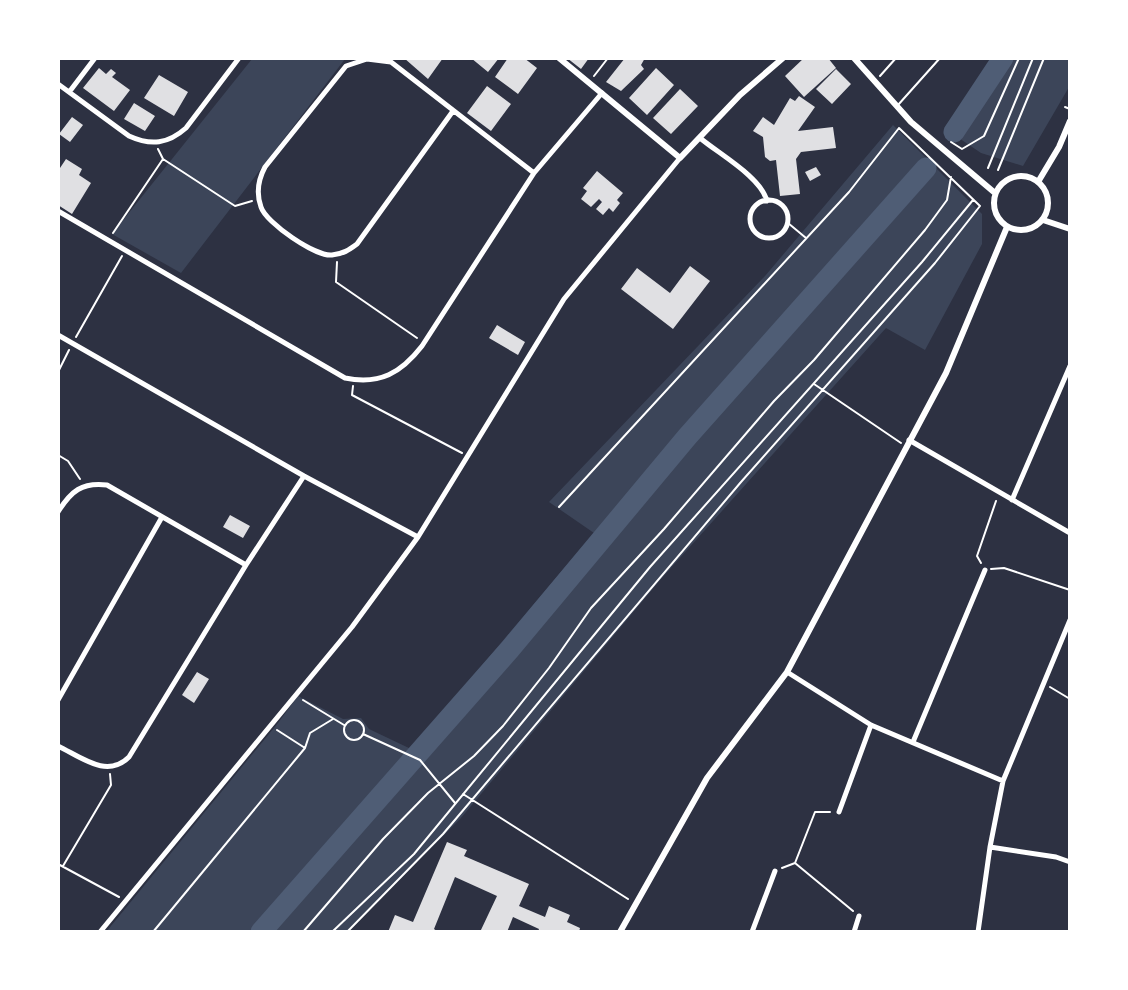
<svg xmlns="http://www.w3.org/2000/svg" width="1128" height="990" font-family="'Noto Sans',sans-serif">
<rect width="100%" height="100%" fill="#2d3142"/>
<!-- green -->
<path fill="#3c4559" d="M252,59H345L181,273L112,234Z
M996,59H1069V87L1023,166L981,153L944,128Z
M893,125L982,214V244L925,350L886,328L661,579L460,819L347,931L106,932L278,723L298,696L343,719L361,718L369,729L411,749L594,533L549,502L765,276Z"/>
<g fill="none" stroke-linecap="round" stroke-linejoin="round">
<!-- river -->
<path stroke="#4f5d75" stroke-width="21" d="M954,132L1003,58
M261,932L510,649L687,437L926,168"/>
</g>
<!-- building -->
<path fill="#e0e0e3" d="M404,58H443L428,79Z
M471,58H499L488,72Z
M508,58H524L537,68L518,94L495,77Z
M567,58H589L581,69Z
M625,58H645L641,65L644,69L621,91L606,82Z
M804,58H828L836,68L804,97L785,76Z
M99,68L106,74L111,69L116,73L112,77L130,90L114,111L83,88Z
M656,68L674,85L647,115L629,98Z
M836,69L851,84L832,104L816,89Z
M159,75L188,92L174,116L144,98Z
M487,86L511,104L491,131L467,113Z
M680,89L698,106L671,134L653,118Z
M799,96L815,107L798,131L833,127L836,148L801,152L796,159L800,194L780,196L776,160L770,161L765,157L763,137L753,131L763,117L774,125L790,98L795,101Z
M134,103L155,116L145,131L124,119Z
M72,117L83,125L70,142L59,134Z
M66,159L82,169L79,175L91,183L72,214L58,205V171Z
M816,167L821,175L810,181L805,172Z
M597,171L623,193L617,200L620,203L613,212L609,208L603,215L596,209L602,202L599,199L591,207L581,199L587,191L583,188Z
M690,266L710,281L673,329L621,289L637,268L670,293Z
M497,325L525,342L518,355L489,338Z
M230,515L250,526L243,538L223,527Z
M197,672L209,679L194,703L182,695Z
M447,842L467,850L464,856L529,884L519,906L545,917L549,906L570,915L567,922L580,928L579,932H538L539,929L513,917L507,932H480L497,896L455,877L434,929L438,932H388L395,915L413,922Z"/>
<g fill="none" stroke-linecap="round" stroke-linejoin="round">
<!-- path -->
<path stroke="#fff" stroke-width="2" d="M594,76L608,58
M880,76L896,58
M1065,107L1070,109
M951,142L962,149L984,136L1019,58
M158,149L163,159L235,206L252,201
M988,168L1033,58
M998,170L1044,58
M788,223L806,238
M113,233L163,159
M337,262L336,282L417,338
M76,337L122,256
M58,372L69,350
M814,384L901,443
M353,386L352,395L462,453
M58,455L68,461L80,479
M981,563L977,556L996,501
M991,569L1004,568L1070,590
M1050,687L1070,699
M303,700L344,725
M344 730a10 10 0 1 1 20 0a10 10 0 1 1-20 0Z
M277,730L305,748
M363,734L420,760L455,803
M463,794L628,899
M795,863L853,911
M58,864L119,897
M63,866L111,785L110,774
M782,868L795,863L815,812H830
M153,932L305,748L310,733L333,719
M303,932L383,839L428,793L474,756L503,726L549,668L591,608L664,529L774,401L814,360L925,230L947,200L951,177
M332,932L414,854L650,567L922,262L973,200
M347,932L443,834L741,482L935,263L980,206L899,128L849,192L559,507"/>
<!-- service -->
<path stroke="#fff" stroke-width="2" d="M898,105L940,58"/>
<!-- minor -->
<path stroke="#fff" stroke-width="5" d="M58,84L129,136C151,146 168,144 186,128L239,58
M70,91L95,58
M453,111L357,244C349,250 343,254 332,255C316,257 266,223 261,207C256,193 258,180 265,167L346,66L367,59L391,62L534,173
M700,138C719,154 761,177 767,201
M750 219a19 19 0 1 1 38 0a19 19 0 1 1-38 0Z
M58,211L345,378C380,385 401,373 422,346L534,173L602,93
M58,335L304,476L418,537
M909,440L1070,533
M1012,500L1070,366
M58,512C71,491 82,482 107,485L246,565
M787,672L871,725L1003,781
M58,700L162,517
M913,742L985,570
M58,746C81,757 107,779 129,757L246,565L304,476
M839,812L871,725
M990,847L1056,857L1070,862
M100,932L352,627L418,537L564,299L680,158
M752,932L775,871
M854,932L859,916
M978,932L990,847L1003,781L1070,620"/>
<!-- tertiary -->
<path stroke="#fff" stroke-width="6" d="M559,58L680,158L740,95L783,58
M854,58L911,122L995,193
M994 203a27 27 0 1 1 54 0a27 27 0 1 1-54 0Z
M1038,182L1059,147L1070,121
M1043,220L1070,229
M620,932L707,778L787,672L946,373L1007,227"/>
</g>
<!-- border -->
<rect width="1128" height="990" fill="none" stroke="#ffffff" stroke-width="120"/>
</svg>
